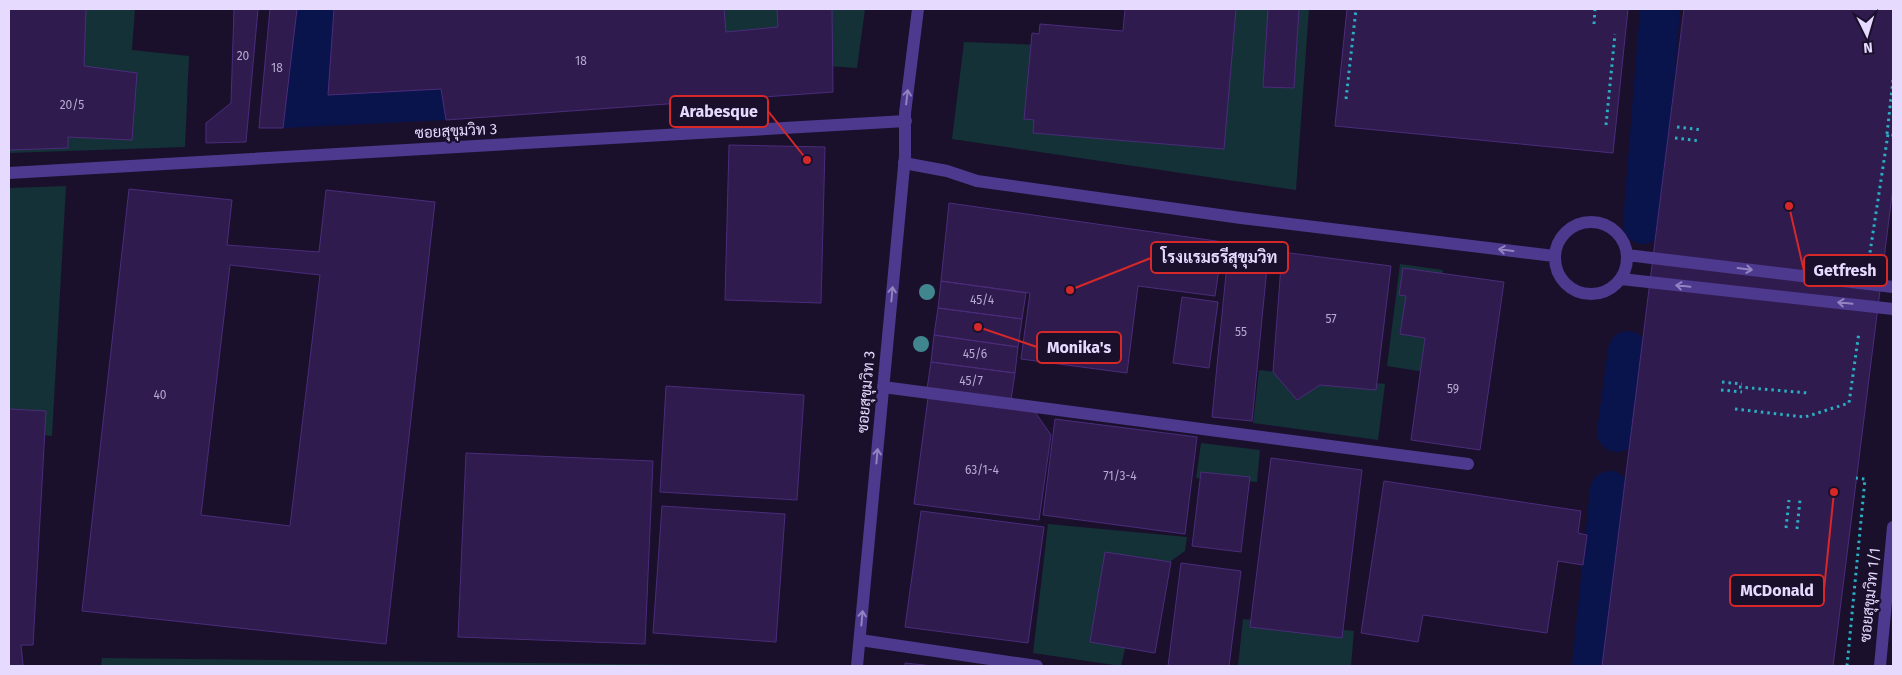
<svg xmlns="http://www.w3.org/2000/svg" width="1902" height="675" font-family="'Fira Sans',Sarabun,sans-serif">
<rect width="100%" height="100%" fill="#1a102c"/>
<!-- green -->
<path fill="#133136" d="M9,9H135L132,50L189,56L185,147L9,153Z
M504,9H865L857,68L501,44Z
M1221,9H1309L1296,190L952,139L964,42L1042,45L1210,136Z
M66,186L52,436L9,432V188Z
M1400,264L1443,270L1425,372L1387,366Z
M1259,370L1385,384L1378,440L1253,423Z
M1201,443L1260,450L1257,482L1196,478Z
M1048,524L1187,537L1185,551L1140,583L1121,666L1033,653Z
M1243,619L1354,631L1351,666H1238Z
M102,658L782,666H101Z"/>
<!-- water -->
<path fill="#09144c" d="M297,9H334L328,95L441,89L446,120L283,128Z"/>
<g fill="none" stroke-linecap="round" stroke-linejoin="round">
<!-- canal -->
<path stroke="#09144c" stroke-width="40" d="M1643,224L1660,9
M1617,432L1628,351
M1592,666L1610,491"/>
</g>
<!-- building -->
<path fill="#2f1b4e" stroke="#4b2c7b" fill-rule="evenodd" d="M9,9H86L84,66L137,73L132,140L68,137V148L9,150Z
M234,9H258L246,142L206,143V123L231,103Z
M270,9H297L283,128H259Z
M334,9H724L726,32L778,27L777,9H832L833,92L446,120L441,89L328,95Z
M1125,9H1236L1224,149L1033,133L1034,120L1024,119L1032,33L1039,34L1040,24L1123,31Z
M1268,9H1299L1294,88L1263,87Z
M1347,9H1628L1613,153L1335,126Z
M1684,9H1893V187L1833,666H1602Z
M729,145L825,147L821,303L725,300Z
M129,189L232,200L227,245L319,252L326,190L435,202L386,644L82,611ZM230,265L320,275L290,526L201,515Z
M949,203L1223,242L1215,296L1138,286L1127,373L1021,359L1030,293L941,281Z
M1229,243L1269,247L1252,421L1212,417Z
M1282,252L1391,266L1376,390L1320,385L1297,400L1273,372Z
M1403,268L1504,282L1480,450L1411,440L1425,338L1400,334L1406,296L1399,295Z
M941,281L1026,293L1022,319L938,308Z
M1182,297L1218,302L1209,368L1173,363Z
M938,308L1022,319L1018,347L934,335Z
M934,335L1018,347L1015,373L931,362Z
M931,362L1015,373L1011,400L927,389Z
M666,386L804,395L797,500L660,492Z
M928,398L1035,412L1051,435L1039,520L914,504Z
M9,409L46,411L33,645H21L23,665L9,666Z
M1055,419L1197,437L1185,534L1043,515Z
M466,453L653,461L645,644L458,637Z
M1271,458L1362,470L1342,638L1250,627Z
M1201,472L1250,477L1241,552L1192,546Z
M1384,481L1581,511L1578,533L1587,535L1583,565L1558,561L1547,633L1423,615L1418,642L1361,633Z
M662,506L785,514L776,642L653,633Z
M921,511L1044,527L1028,643L905,627Z
M1105,552L1171,562L1155,653L1090,642Z
M1181,563L1241,571L1229,666H1168Z
M905,663L933,666H905Z"/>
<g fill="none" stroke-linecap="round" stroke-linejoin="round">
<!-- path -->
<path stroke="#2baec3" stroke-width="3" stroke-dasharray="2.5 4" stroke-linecap="butt" d="M1594,24L1595,9
M1346,99L1356,9
M1606,125L1615,34
M1677,127L1702,130
M1887,134L1893,80
M1675,138L1700,141
M1869,259L1888,134L1893,135
M1722,382L1742,384
M1739,387L1808,393
M1721,390L1742,392
M1735,409L1805,417L1849,403L1859,332
M1786,528L1789,500
M1797,529L1800,500
M1847,666L1865,479L1856,478"/>
<!-- service -->
<path stroke="#4d398d" stroke-width="12" d="M904,163L947,171L977,181L1241,218L1554,256
M1555 258a36 36 0 1 1 72 0a36 36 0 1 1-72 0Z
M1627,255L1893,287
M1621,279L1893,309"/>
<!-- minor -->
<path stroke="#4d398d" stroke-width="12" d="M9,173L906,121
M883,387L1468,464
M860,640L1037,666
M1880,666L1893,527"/>
<!-- tertiary -->
<path stroke="#4d398d" stroke-width="12" d="M857,666L905,156V113L918,9"/>
</g>
<!-- trees -->
<g fill="#41868e">
<circle cx="927" cy="292" r="8"/>
<circle cx="921" cy="344" r="8"/>
</g>
<!-- one-way arrows -->
<defs><path id="oneway-shaft" d="M-6 0H5M1.5-3L5.5 0L1.5 3" fill="none" stroke-width="1.6" stroke-linecap="round" stroke-linejoin="round" transform="scale(1.25)"/></defs>
<g stroke="#9282c0">
<use href="#oneway-shaft" transform="translate(907 97) rotate(-83)"/>
<use href="#oneway-shaft" transform="translate(1506 250) rotate(-173)"/>
<use href="#oneway-shaft" transform="translate(1745 269) rotate(7)"/>
<use href="#oneway-shaft" transform="translate(1683 286) rotate(-174)"/>
<use href="#oneway-shaft" transform="translate(892 294) rotate(-85)"/>
<use href="#oneway-shaft" transform="translate(1845 303) rotate(-174)"/>
<use href="#oneway-shaft" transform="translate(877 456) rotate(-85)"/>
<use href="#oneway-shaft" transform="translate(862 618) rotate(-85)"/>
</g>
<g text-anchor="middle" stroke-width="4.5" stroke-linejoin="round" paint-order="stroke">
<!-- number labels -->
<g font-size="12" fill="#b8abd3">
<text x="243" y="60">20</text>
<text x="581" y="65">18</text>
<text x="277" y="72">18</text>
<text x="72" y="109">20/5</text>
<text x="982" y="304">45/4</text>
<text x="1331" y="323">57</text>
<text x="1241" y="336">55</text>
<text x="975" y="358">45/6</text>
<text x="971" y="385">45/7</text>
<text x="1453" y="393">59</text>
<text x="160" y="399">40</text>
<text x="982" y="474">63/1-4</text>
<text x="1120" y="480">71/3-4</text>
</g>
<!-- street labels -->
<g font-size="15" fill="#e6dbff" stroke="#1a102c">
<text transform="translate(456 131) rotate(-3)" y="5">ซอยสุขุมวิท 3</text>
<text transform="translate(866 392) rotate(-85)" y="5">ซอยสุขุมวิท 3</text>
<text transform="translate(1870 595) rotate(-84)" y="5">ซอยสุขุมวิท 1/1</text>
</g>
</g>
<!-- callouts -->
<path fill="none" stroke="#d62828" stroke-width="2" d="M807 160L768 111M1070 290L1151 258M1789 206L1804 271M978 327L1037 347M1834 492L1824 590"/>
<g fill="#d62828" stroke="#1a102c" stroke-width="2">
<circle cx="807" cy="160" r="5"/>
<circle cx="1070" cy="290" r="5"/>
<circle cx="1789" cy="206" r="5"/>
<circle cx="978" cy="327" r="5"/>
<circle cx="1834" cy="492" r="5"/>
</g>
<g fill="#1a102c" stroke="#d62828" stroke-width="2">
<rect x="670" y="96" width="98" height="31" rx="5"/>
<rect x="1151" y="242" width="137" height="31" rx="5"/>
<rect x="1804" y="255" width="83" height="31" rx="5"/>
<rect x="1037" y="332" width="84" height="31" rx="5"/>
<rect x="1730" y="575" width="94" height="31" rx="5"/>
</g>
<g font-size="16" text-anchor="middle" font-weight="bold" fill="#e6dbff">
<text x="719" y="117">Arabesque</text>
<text x="1219" y="263">โรงแรมธรีสุขุมวิท</text>
<text x="1845" y="276">Getfresh</text>
<text x="1079" y="353">Monika's</text>
<text x="1777" y="596">MCDonald</text>
</g>
<!-- border -->
<rect width="1902" height="675" fill="none" stroke="#e6dbff" stroke-width="20"/>
<!-- north arrow -->
<g transform="translate(1867 35) rotate(175)" stroke="#1a102c" stroke-width="4" paint-order="stroke">
<path d="M0-4L9 19L0 12L-9 19Z" fill="#e6dbff"/>
<text y="-8" font-size="14" font-weight="bold" text-anchor="middle" fill="#e6dbff">N</text>
</g>
</svg>
